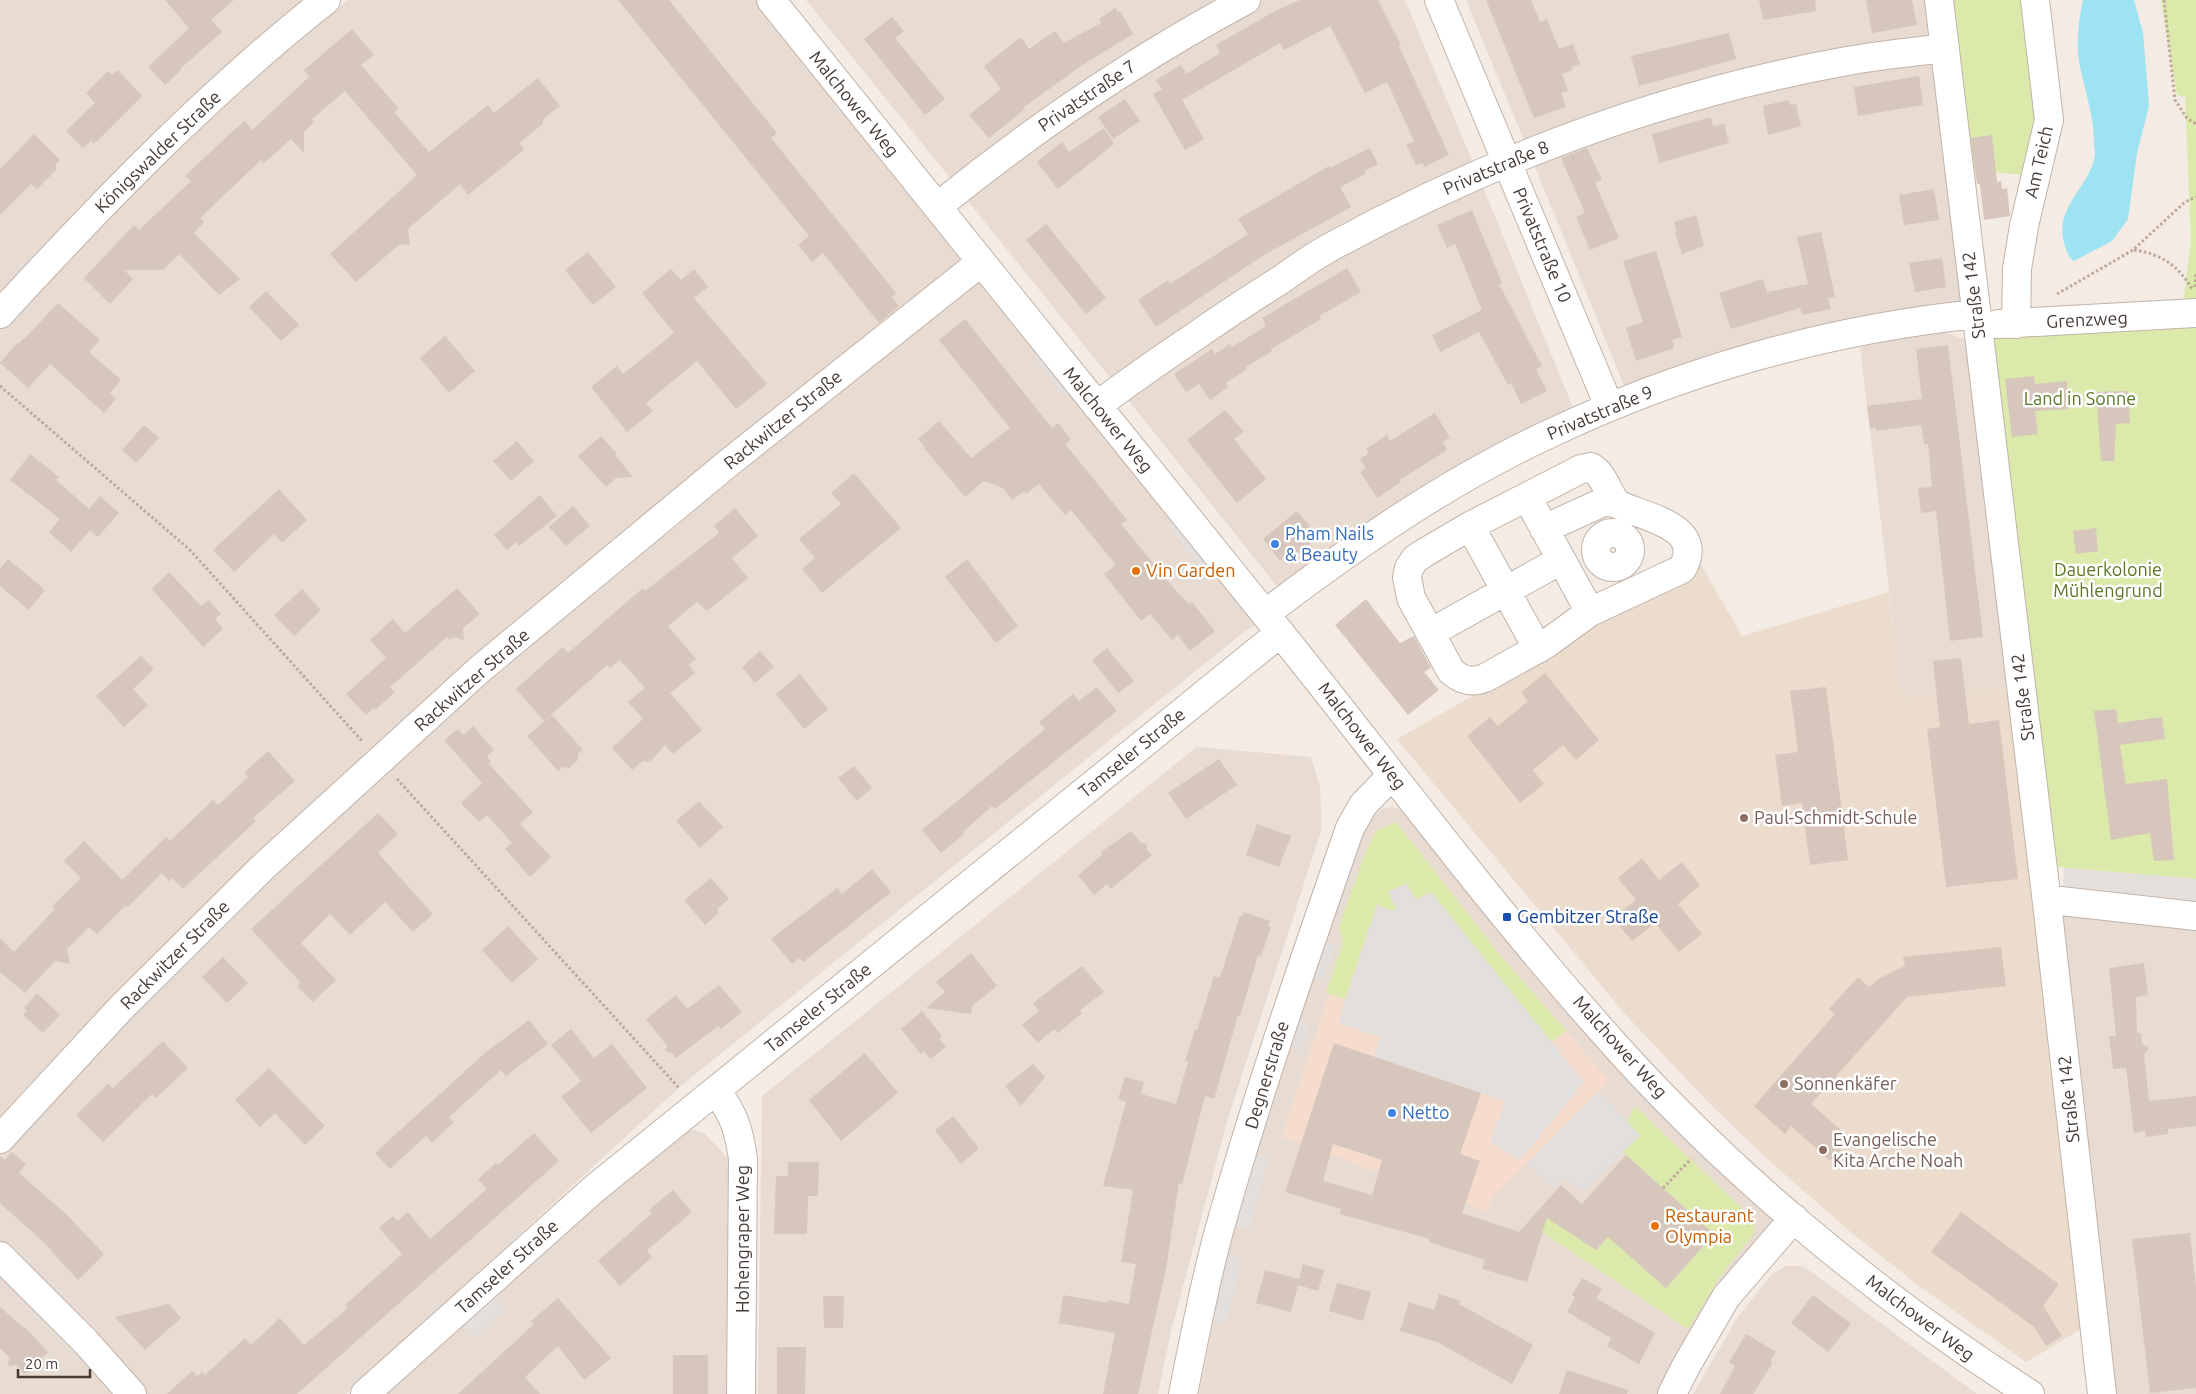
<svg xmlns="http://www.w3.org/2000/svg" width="2196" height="1394" font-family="Ubuntu,sans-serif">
<rect width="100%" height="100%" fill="#f3ebe4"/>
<!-- residential -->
<path fill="#e7dbd2" d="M0,0H320L0,297Z
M348,0H756L959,252L961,259L959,266L374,750L0,1125V324L196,125Z
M806,0H1227L955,184Z
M1259,0H1405L1474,165L1116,385L963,195L1018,153Z
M1466,0H1930L1935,40L1525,143Z
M1937,55L1967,303L1625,388L1531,157L1663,112Z
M1480,180L1574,410L1280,590L1125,396L1237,313Z
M975,282L982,283L1257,624L1244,632L683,1084L346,1394H142L0,1243V1152L142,999L391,763L967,285Z
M1938,330L1969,341L2011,687L1902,698L1860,347Z
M1197,747L1311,757L1320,787L1322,828L1228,1118L1171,1331L1158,1394H758L762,1096Z
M1393,807L1408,813L1771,1215L1773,1223L1659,1394H1199L1212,1329L1205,1328L1274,1077L1366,823L1382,809Z
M2067,913L2196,928V1394H2111L2060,916Z
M684,1130H695L704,1133L726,1156L730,1163L729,1394H383L674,1136Z
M1786,1266H1802L1814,1274L1977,1394H1693L1737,1318L1771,1275Z
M0,1270L116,1394H0Z"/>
<!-- commercial -->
<path fill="#f6dccd" d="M1447,888L1504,960L1610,1081L1492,1198L1487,1212L1282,1137L1359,904Z"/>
<!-- education -->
<path fill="#ecdccd" d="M1701,565L1742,636L1889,592L1902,698L2011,687L2086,1326L2026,1362L1918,1285L1854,1235L1765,1157L1708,1102L1624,1013L1397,739Z"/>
<!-- green -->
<path fill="#dbe9ab" d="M1947,0H2040L2054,117L2020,308L2048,318L2183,306L2191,240L2185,97L2177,95L2161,0H2196V879L2058,867L1984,313L2005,312L2027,175L1990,172L1967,175Z
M1396,822L1504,960L1566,1030L1537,1054L1550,1040L1431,892L1393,911L1377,905L1345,999L1326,993L1343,942L1339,926L1367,848L1376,831Z
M1635,1106L1755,1221L1754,1233L1720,1277L1688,1329L1528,1223L1537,1211L1596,1250L1608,1237L1666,1288L1714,1234L1623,1152L1640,1136L1627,1123Z"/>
<!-- parking -->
<path fill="#e3dfdc" d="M1039,350L1073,393L1063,395L1033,356Z
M1174,521L1209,564L1203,569L1168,526Z
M2064,868L2196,879V901L2063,886Z
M1406,883L1416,900L1431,892L1584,1082L1520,1160L1490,1142L1505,1101L1374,1057L1380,1037L1338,1023L1377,905L1392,911L1396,909L1388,892Z
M1320,940L1335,946L1322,981L1307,976Z
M1293,1018L1310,1024L1302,1051L1285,1045Z
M1598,1092L1640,1135L1583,1192L1565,1176L1554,1188L1527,1164Z
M1253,1153L1269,1157L1249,1230L1232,1225Z
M1224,1254L1242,1258L1226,1324L1208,1319Z
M494,1296L506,1309L475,1337L462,1323Z"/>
<!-- water -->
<path fill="#9de3f2" d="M2083,0H2134L2143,33L2149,106L2137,153L2128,219L2112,241L2074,261C2069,258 2068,254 2066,249C2050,208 2091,188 2095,154C2095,150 2094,147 2094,143C2094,114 2084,89 2079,61C2076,42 2079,19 2083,0Z"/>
<!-- building -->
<path fill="#d7c6bc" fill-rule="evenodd" d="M165,0H234L211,20L222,32L180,69L181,70L165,85L148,67L189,28Z
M618,0H669L777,133L771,138L896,293L892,297L899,306L879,323L823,253L812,262L798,245L809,236Z
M1300,0H1378L1401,45L1399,46L1449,155L1424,167L1423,163L1416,165L1406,145L1414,141L1387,82L1365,93L1330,26L1284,50L1280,43L1182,100L1204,139L1185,150L1153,94L1162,89L1156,80L1181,65L1186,74L1220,53L1216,45L1277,10Z
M1486,0H1531L1540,22L1547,19L1559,49L1573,44L1580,64L1572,67L1573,70L1562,74L1568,91L1561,93L1566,107L1534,118Z
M1759,0H1815L1816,11L1763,20Z
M1866,0H1912L1917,25L1872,33Z
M1115,8L1118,12L1120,11L1133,34L1081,66L1024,107L1025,109L989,138L969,115L1001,89L984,66L1021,37L1029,49L1055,31L1064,43L1101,23L1099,19Z
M892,17L904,31L895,38L945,99L925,115L864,39Z
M352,29L374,55L361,65L399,109L394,112L429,152L488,105L494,113L538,78L560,106L543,119V124L519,143L524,150L468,195L460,184L408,229L410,245L400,244L356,282L330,254L417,175L345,91L312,119L314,122L304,132V153L291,139L264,163L261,160L200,218L204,222L194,233L240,279L219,295L179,254L163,270H124L133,279L110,304L84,278L134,225L139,230L191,181L185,176L234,130L245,121L252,130L309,77L304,70Z
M1729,33L1736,59L1639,86L1631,56Z
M118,70L142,96L94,144L91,141L83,148L66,131L95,103L86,93L108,71L112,75Z
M1919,76L1923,105L1858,116L1854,87Z
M1125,99L1140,121L1113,139L1098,117Z
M1789,100L1790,105L1796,104L1801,126L1768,135L1763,106Z
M1711,117L1713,126L1724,124L1729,143L1659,163L1652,134Z
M1104,128L1114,144L1058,189L1037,162L1062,142L1069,152Z
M34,134L60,160L56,164V170L37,189L31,184L0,215V169Z
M1992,135L1997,182L2001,181L2002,189L2007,188L2010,216L1984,220L1980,184H1977L1971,138Z
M1370,148L1378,164L1365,171L1366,174L1340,187L1351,207L1264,255L1156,327L1138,300L1168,280L1170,284L1248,234L1238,219L1329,166L1330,168Z
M1587,148L1602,180L1595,183L1619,238L1590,250L1576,217L1585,213L1561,158Z
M1934,189L1939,220L1904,225L1899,195Z
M1472,210L1502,283L1499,284L1542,366L1536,369L1547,391L1521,404L1511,383L1508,385L1479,332L1440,352L1432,335L1482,310L1455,244L1447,248L1437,225Z
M1696,215L1704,246L1682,254L1675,233H1677L1674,222Z
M1046,224L1106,298L1086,314L1026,240Z
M1821,232L1835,297L1828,298L1831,309L1802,315L1800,308L1731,329L1719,293L1763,279L1767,292L1808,284L1797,237Z
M1656,251L1682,337L1672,340L1674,348L1636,361L1626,328L1643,322L1623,261Z
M588,252L616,287L593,305L565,270Z
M1942,258L1946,287L1915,292L1909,263Z
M1347,268L1361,292L1319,316L1321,319L1271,349L1272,351L1246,367L1247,369L1226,383L1228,387L1210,400L1199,384L1186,392L1174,374L1212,349L1215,354L1230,344L1232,347L1266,326L1262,318Z
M671,269L681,280L694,269L708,287L694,298L767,384L736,409L697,361L646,403L653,411L627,432L591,387L617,366L623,374L674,333L642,293Z
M266,291L299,325L281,341L249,307Z
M58,303L100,340L89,352L121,380L110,393L116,399L104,413L50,364L28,388L0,363L17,343L18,344L29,334Z
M965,319L1052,428L1058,423L1071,439L1065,444L1127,520L1121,524L1177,592L1189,604L1192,602L1215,631L1190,651L1178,635L1172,640L1150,614L1141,621L1104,574L1116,565L1071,510L1065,515L1039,484L1026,494L1024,491L1012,500L1003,488L984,481L965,497L924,448L925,447L918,439L939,421L971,458L1010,428L939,340Z
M445,336L475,371L449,393L420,358Z
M1948,345L1983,637L1950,641L1936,511L1921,513L1918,488L1932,487L1928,444H1924L1921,425L1876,431V428L1870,429L1867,406L1922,399L1916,349Z
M2034,376L2035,384L2067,381L2069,409L2035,411L2038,434L2012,437L2005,379Z
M2126,391L2128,392L2130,423L2116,424L2114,461H2101L2096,392Z
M1225,410L1244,432L1234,439L1266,479L1237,503L1187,440Z
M1435,413L1450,438L1443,442L1447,450L1400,480L1401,482L1377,498L1360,472L1366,468L1360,459L1369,453L1366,449L1387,435L1390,441Z
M144,425L159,438L136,463L122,450Z
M601,436L617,454L615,455L633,477L616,478L606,487L578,456Z
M517,441L534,461L511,481L493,461Z
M30,454L59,477L56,480L89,509L100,496L119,513L98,537L90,530L71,552L49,532L60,519L10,480Z
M854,473L901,528L822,593L802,569L815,558L799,539L841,504L831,493Z
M279,489L307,520L282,543L274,534L234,572L213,550Z
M540,495L557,516L519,546L516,542L507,550L494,535Z
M573,506L590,526L566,546L549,527Z
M735,508L758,536L732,558L748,578L707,611L697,602L668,626L696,659L689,665L695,673L670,693L702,730L673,754L665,745L650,762L643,761L632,770L612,748L643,719L628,702L645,688L620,660L610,668L607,665L544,721L516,689L563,647L568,653L643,588L645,591L719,533L714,526Z
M1297,511L1318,537L1297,554L1294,550L1280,561L1263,539Z
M2096,528L2098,551L2076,554L2073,531Z
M8,559L45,590L29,610L0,586V569Z
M967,559L1018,626L996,643L945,577Z
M169,572L201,606L209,600L221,614L215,619L223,629L203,647L152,589Z
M457,588L480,614L463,628L464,640L454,637L450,640L447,637L390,687L395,692L375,710L374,708L366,715L346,694L386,658L370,640L393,619L405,633Z
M302,589L321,610L294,636L274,615Z
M1366,599L1400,643L1414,636L1431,668L1424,672L1439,690L1408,715L1335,625Z
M1107,648L1134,681L1118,693L1092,660Z
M760,651L774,667L755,683L742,667Z
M141,656L154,669L133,689L148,705L124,727L96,696Z
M1961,658L1969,724L1999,720L2018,879L1946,887L1927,729L1940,727L1933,661Z
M1545,673L1599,740L1576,760L1563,745L1533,770L1544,784L1520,803L1467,736L1490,717L1498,726L1528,701L1521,692Z
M800,674L828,709L804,729L776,694Z
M1097,687L1117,711L995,809L992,806L963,832L964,834L941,853L922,830L1045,729L1039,722L1073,694L1079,701Z
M1826,687L1848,860L1810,865L1802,803L1782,806L1775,755L1798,752L1790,691Z
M2116,709L2118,723L2162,717L2165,739L2120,745L2126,784L2167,779L2174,860L2154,861L2150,833L2111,840L2094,711Z
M552,715L583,750L578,754V760L569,768L563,767L558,771L527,736Z
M473,726L494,750L487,756L491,762L489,764L533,812L520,824L551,857L530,877L505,849L512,843L487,815L479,822L461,803L482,783L444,740L458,729L464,735Z
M268,751L295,781L253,818L256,821L183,889L172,878L169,881L162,873L128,907L126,905L97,934L89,927L67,949L70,964L55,961L25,993L0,972V938L14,952L55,909L52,906L81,878L64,861L84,841L122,880L166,837L170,841L213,800L218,805L248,777L244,773Z
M1219,759L1237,785L1186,819L1168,793Z
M854,766L872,788L857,801L838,778Z
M699,801L723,827L700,848L676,821Z
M378,813L398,834L378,853L433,914L413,932L385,902L350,935L330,914L301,943L336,980L313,1002L297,986L300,982L251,929Z
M1257,824L1291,836L1279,867L1246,855Z
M1131,831L1140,842L1147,844V850L1152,855L1111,889L1107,884L1094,895L1078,875L1103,854L1101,852Z
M1642,858L1659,880L1682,862L1700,885L1678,904L1702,934L1679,952L1655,923L1632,941L1613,918L1636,900L1618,878Z
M872,869L891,892L803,962L799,958L792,964L771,939L837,888L842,894Z
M711,878L729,899L717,909L719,913L705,925L684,900Z
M1244,912L1270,921L1268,926L1271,927L1261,956L1258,955L1240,1016L1238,1015L1214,1099L1205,1096L1182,1184L1179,1183L1166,1269L1138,1394H1103L1115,1333L1059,1323L1063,1295L1108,1303L1109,1300L1129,1304L1136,1264L1121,1262L1133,1190L1103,1186L1126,1102L1118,1099L1125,1077L1144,1082L1141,1094L1176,1104L1188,1062L1185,1061L1195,1029L1197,1030L1214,976L1220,978L1240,916L1242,917Z
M508,926L538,959L512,983L482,950Z
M2001,947L2006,986L1907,997L1811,1104L1851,1139L1830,1161L1791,1126L1785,1134L1754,1106L1835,1014L1829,1009L1858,977L1869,987L1880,978L1905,966L1903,957Z
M971,953L997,986L972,1006L971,1014L926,1008L945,992L936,982Z
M223,957L248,983L227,1003L202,977Z
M2144,963L2148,995L2136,997L2137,1033H2141L2142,1044L2149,1048L2144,1055L2149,1101L2196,1096V1126L2168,1129V1134L2146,1137L2145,1131L2134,1133L2126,1068L2113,1069L2109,1036H2116L2109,968Z
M1082,966L1104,992L1080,1010L1082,1013L1058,1033L1054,1029L1038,1043L1022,1025L1039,1011L1033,1003Z
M719,985L742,1012L721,1029L718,1026L676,1058L672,1053L665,1051L667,1046L646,1019L676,995L687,1009Z
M37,993L60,1015L43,1033L23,1015L27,1011L24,1008Z
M922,1011L942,1036L939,1039L946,1047L930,1059L924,1051L921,1054L901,1029Z
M529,1020L548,1044L506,1076L501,1070L449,1117L454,1122L432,1143L426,1136L390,1169L375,1153L486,1052Z
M571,1029L594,1058L612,1044L647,1088L591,1133L561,1097L581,1081L551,1045Z
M163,1041L188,1068L156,1098L152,1094L103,1142L76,1115L108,1084L113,1088Z
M1334,1043L1481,1093L1460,1154L1480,1161L1462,1213L1519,1232L1561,1185L1582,1204L1626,1155L1714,1234L1666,1288L1608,1237L1596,1250L1547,1218L1527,1282L1482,1269L1485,1260L1429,1242L1430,1239L1340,1214L1341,1209L1285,1192ZM1333,1144L1382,1160L1372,1195L1323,1181Z
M865,1053L898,1093L841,1141L809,1100Z
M1033,1064L1045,1077L1021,1106L1005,1086Z
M269,1068L325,1126L305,1145L275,1113L260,1127L235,1100Z
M953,1116L979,1148L961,1164L935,1130Z
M534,1133L559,1161L297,1394H167L192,1371L197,1376L202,1372L205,1375L245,1338L251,1345L280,1318L304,1345L348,1308L345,1305L402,1254L379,1228L393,1216L398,1221L408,1212L430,1239L487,1189L478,1179L496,1163L498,1165Z
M12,1152L26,1164L19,1173L67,1215L104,1254L78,1280L51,1251L52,1250L0,1203V1156L5,1160Z
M788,1162H819L818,1196H808L807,1234H774L776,1176H788Z
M673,1190L692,1212L647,1250L652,1257L620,1286L598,1261L652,1213L649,1210Z
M1961,1212L2059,1284L2043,1306L2062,1336L2046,1346L2034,1327L1931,1252Z
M2190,1233L2196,1286V1388L2150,1393L2132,1239Z
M1303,1264L1324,1270L1318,1291L1298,1285L1291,1312L1256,1303L1265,1270L1299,1279Z
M1582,1278L1602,1289L1596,1298L1655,1333L1639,1364L1607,1346L1611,1338L1567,1312L1575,1297L1572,1295Z
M1337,1283L1371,1292L1363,1321L1329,1311Z
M1439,1294L1461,1301L1459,1304L1533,1345L1512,1384L1437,1342L1400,1331L1409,1302L1434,1310Z
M1813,1295L1851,1324L1828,1352L1791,1323Z
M823,1296H844L843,1328H824Z
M558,1298L611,1358L584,1380L558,1346L525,1377L540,1394H458L534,1324L531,1321Z
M169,1304L181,1318L145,1350L115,1317Z
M0,1307L24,1328L25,1327L48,1352L25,1374L17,1365L8,1366L9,1357L0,1348Z
M1746,1334L1776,1352L1771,1360L1772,1364L1753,1394H1720L1735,1366L1729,1362Z
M777,1347H806L805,1394H777Z
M673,1355H708V1394H673Z
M1567,1370L1628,1390L1627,1394H1559Z"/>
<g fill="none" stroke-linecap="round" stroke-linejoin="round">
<!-- minor casing -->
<g stroke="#c1b3a9" stroke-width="30">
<path id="minor" d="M771,0C940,213 1112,423 1282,635C1387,766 1487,901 1598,1026C1720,1166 1873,1294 2030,1394
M1439,0L1609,406
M1939,0L2047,903L2102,1394
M937,207C1034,128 1136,59 1246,0
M0,314C102,203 207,94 326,0
M1998,324L2196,313
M2016,324L2017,269L2024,226L2049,120L2035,0
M1097,406C1130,380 1165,357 1200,333C1227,314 1254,297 1282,279C1297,268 1313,257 1329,248C1491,159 1665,94 1847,61C1879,55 1912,52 1945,48
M1591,467C1604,474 1607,492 1617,504C1643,517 1707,526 1682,569L1590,612L1546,644L1485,678C1472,683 1462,681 1451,671L1411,598L1407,577L1409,568L1415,559L1424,553L1470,526L1581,469Z
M1527,497L1590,612
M1470,526L1538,649
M1544,529L1612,498
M1596 550a17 17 0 1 1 34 0a17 17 0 1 1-34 0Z
M1265,614C1353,547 1446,482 1547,435C1681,371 1828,329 1977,314
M1430,633L1561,560
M2047,903L2061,901L2196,916
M716,1091C734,1114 739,1130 743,1159L741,1394
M0,1139L120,1009L262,868L479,670L726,465L981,262
M0,1256L85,1341L132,1394
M365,1394L594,1189L1280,633
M1183,1394C1194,1340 1204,1285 1219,1231C1257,1095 1304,961 1350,828L1363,805L1392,775
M1672,1394L1685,1368L1726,1297L1794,1218"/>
</g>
<!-- path -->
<path stroke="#c0a897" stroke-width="3" stroke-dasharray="2.5 2.5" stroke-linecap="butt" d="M2164,0L2175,100L2187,118L2196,124
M2134,250C2161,254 2178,265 2192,289
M2195,287L2196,273
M2057,294L2133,250L2185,202L2196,197
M0,386L190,550L362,741
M397,779L679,1088
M1663,1188L1691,1159"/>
<!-- minor -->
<use href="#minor" stroke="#fff" stroke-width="28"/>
</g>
<!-- markers -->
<g fill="#3f7fe0" stroke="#fff" stroke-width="2">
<circle cx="1275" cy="544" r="5"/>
<circle cx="1392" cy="1113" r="5"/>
</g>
<g fill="#e8710a" stroke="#fff" stroke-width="2">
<circle cx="1136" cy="571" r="5"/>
<circle cx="1655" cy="1226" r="5"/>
</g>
<g fill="#8d6e63" stroke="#fff" stroke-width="2">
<circle cx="1744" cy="818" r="5"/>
<circle cx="1784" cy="1084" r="5"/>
<circle cx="1823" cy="1150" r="5"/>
</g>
<rect fill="#1a4fb4" stroke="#fff" stroke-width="2" x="1502" y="912" width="10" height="10" rx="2.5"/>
<g text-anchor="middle" stroke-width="5" stroke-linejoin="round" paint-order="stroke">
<!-- street labels -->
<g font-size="18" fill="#453a34" stroke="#fff">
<text transform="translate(1087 96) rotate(-34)" y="6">Privatstraße 7</text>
<text transform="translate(854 104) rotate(51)" y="6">Malchower Weg</text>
<text transform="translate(158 152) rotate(-44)" y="6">Königswalder Straße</text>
<text transform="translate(2039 162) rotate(-77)" y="6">Am Teich</text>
<text transform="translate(1496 168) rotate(-23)" y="6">Privatstraße 8</text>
<text transform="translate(1542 245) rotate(67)" y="6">Privatstraße 10</text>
<text transform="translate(1974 295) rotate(-97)" y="6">Straße 142</text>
<text transform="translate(2087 320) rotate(-3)" y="6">Grenzweg</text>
<text transform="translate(1600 413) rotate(-23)" y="6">Privatstraße 9</text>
<text transform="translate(783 420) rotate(-39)" y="6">Rackwitzer Straße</text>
<text transform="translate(1108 420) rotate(51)" y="6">Malchower Weg</text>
<text transform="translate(472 680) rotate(-41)" y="6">Rackwitzer Straße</text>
<text transform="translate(2023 697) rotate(-97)" y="6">Straße 142</text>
<text transform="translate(1362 736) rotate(52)" y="6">Malchower Weg</text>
<text transform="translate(1132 753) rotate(-39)" y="6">Tamseler Straße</text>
<text transform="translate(175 955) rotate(-45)" y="6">Rackwitzer Straße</text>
<text transform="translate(818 1008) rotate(-39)" y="6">Tamseler Straße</text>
<text transform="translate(1620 1047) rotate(48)" y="6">Malchower Weg</text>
<text transform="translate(1267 1075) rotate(-73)" y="6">Degnerstraße</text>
<text transform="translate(2069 1099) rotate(-96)" y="6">Straße 142</text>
<text transform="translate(743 1239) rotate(-90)" y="6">Hohengraper Weg</text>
<text transform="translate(507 1267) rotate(-42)" y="6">Tamseler Straße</text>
<text transform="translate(1920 1318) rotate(37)" y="6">Malchower Weg</text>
</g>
<!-- park labels -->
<g font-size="18" fill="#587825" stroke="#fff">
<text x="2080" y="405">Land in Sonne</text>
<text x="2108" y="576">Dauerkolonie<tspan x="2108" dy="21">Mühlengrund</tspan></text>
</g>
<!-- shop labels -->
<g font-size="18" fill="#366cbe" stroke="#fff" text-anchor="start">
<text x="1285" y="540">Pham Nails<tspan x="1285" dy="21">&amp; Beauty</tspan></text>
<text x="1402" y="1119">Netto</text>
</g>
<!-- food labels -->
<g font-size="18" fill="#c56008" stroke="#fff" text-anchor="start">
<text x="1146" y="577">Vin Garden</text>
<text x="1665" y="1222">Restaurant<tspan x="1665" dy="21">Olympia</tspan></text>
</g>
<!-- education labels -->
<g font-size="18" fill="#785e54" stroke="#fff" text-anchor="start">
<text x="1754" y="824">Paul-Schmidt-Schule</text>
<text x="1794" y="1090">Sonnenkäfer</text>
<text x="1833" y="1146">Evangelische<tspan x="1833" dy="21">Kita Arche Noah</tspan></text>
</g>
<!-- transit labels -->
<g font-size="18" fill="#164399" stroke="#fff" text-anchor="start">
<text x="1517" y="923">Gembitzer Straße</text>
</g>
</g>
<!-- scale -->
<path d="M18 1369v8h72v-8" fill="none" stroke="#453a34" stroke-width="2.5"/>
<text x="25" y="1369" font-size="15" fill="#453a34" stroke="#ffffff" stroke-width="4" paint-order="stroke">20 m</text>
</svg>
